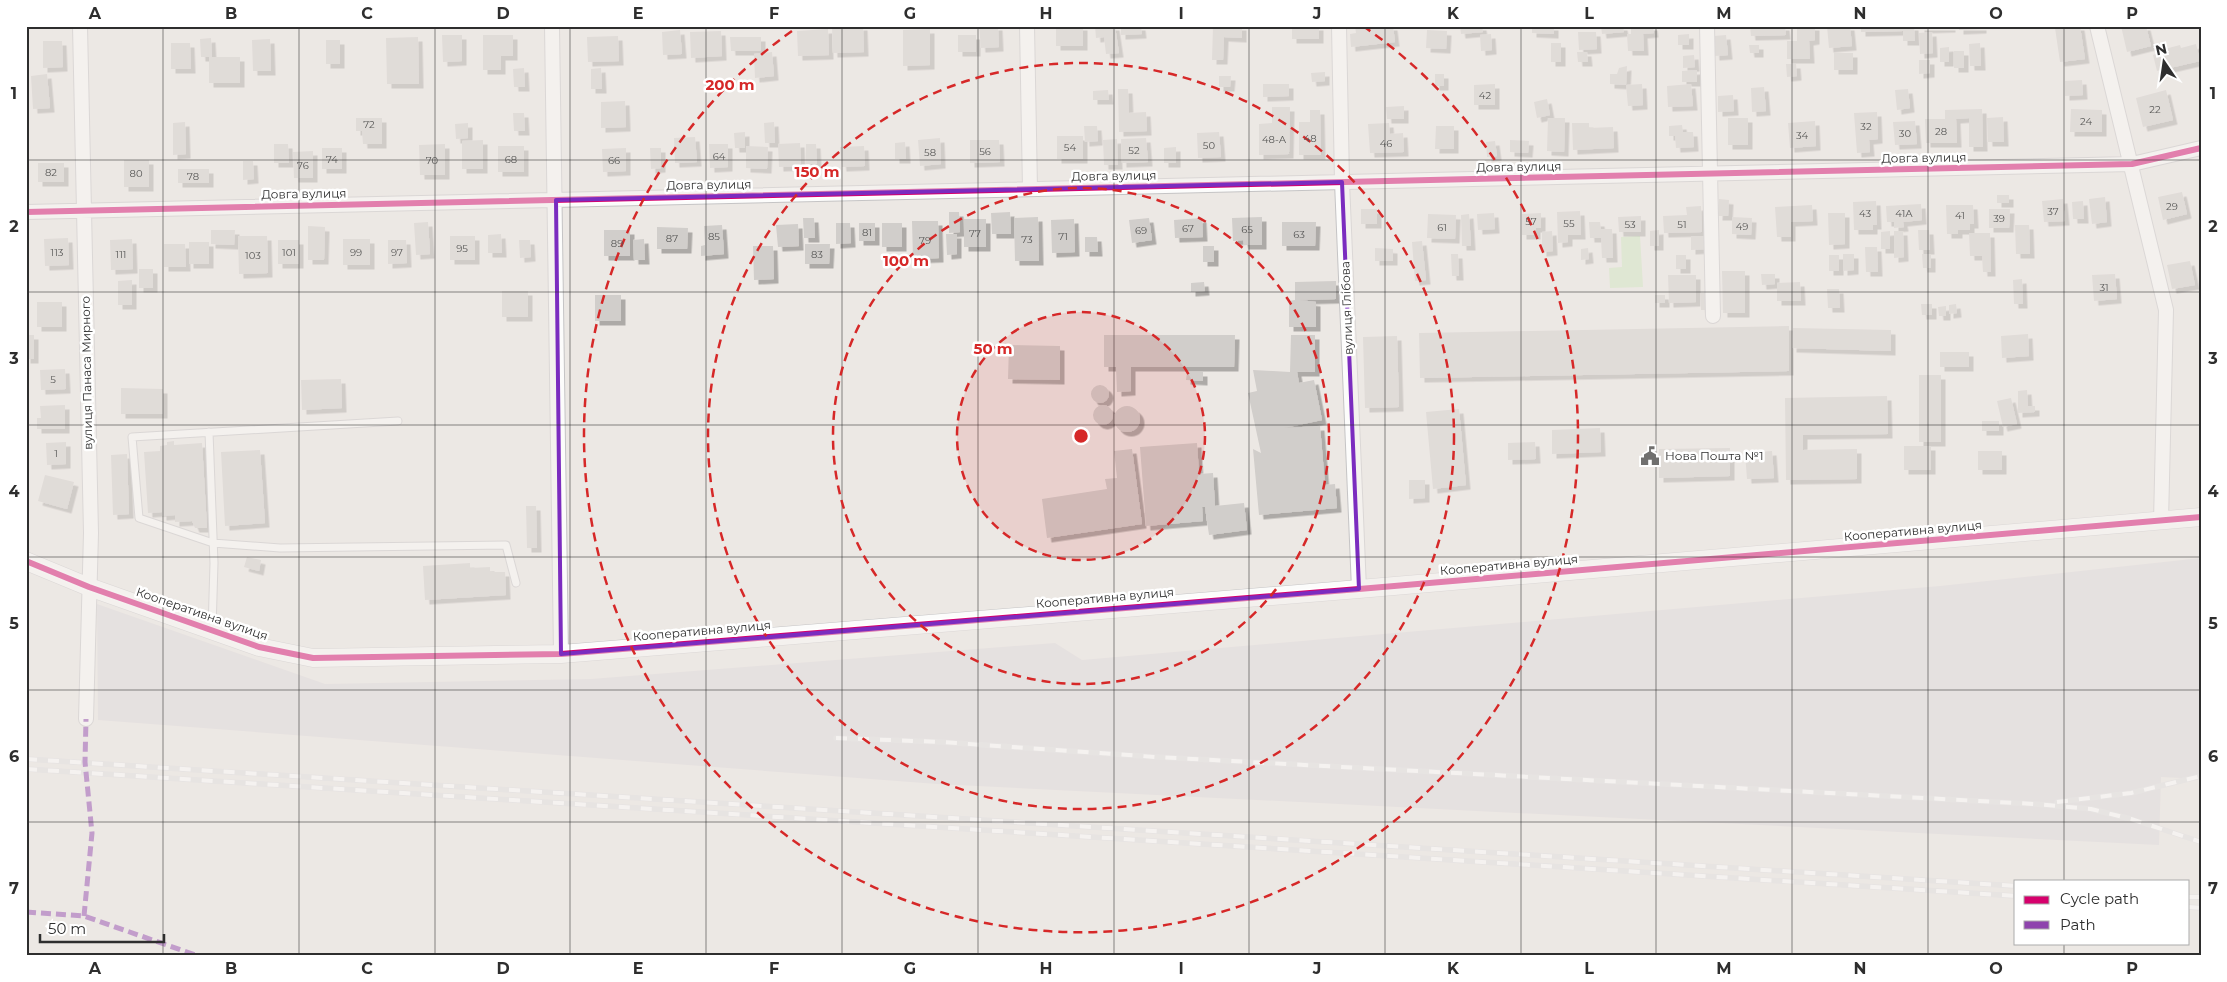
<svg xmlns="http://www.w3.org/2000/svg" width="2227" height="982" font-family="Montserrat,sans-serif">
<defs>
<filter id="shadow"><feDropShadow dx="4.5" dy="4.5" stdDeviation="0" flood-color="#0004"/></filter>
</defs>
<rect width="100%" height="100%" fill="#ece8e4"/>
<!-- industrial -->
<path fill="#dcd9db" d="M2201,558V779L2161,777L2159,845L937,784L98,720L97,604L325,684L591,679L1055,643L1082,660L1940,586Z"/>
<!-- green -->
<path fill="#cee6be" d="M1640,236L1643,287L1610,288L1609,268L1622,267L1621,237Z"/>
<!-- building -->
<path fill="#d1cecb" filter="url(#shadow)" d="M863,26L864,52L833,53L832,27Z
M979,26H998L999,47L981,48Z
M1056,26H1083V46H1056Z
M1095,26H1115L1119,53L1106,54L1104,37L1096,38Z
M1121,26H1141L1142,34L1121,35Z
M1213,26H1242V38L1224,37L1223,60H1212Z
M1292,26H1319V39H1292Z
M1355,26H1393L1395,42L1351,47L1350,34L1356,33Z
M1460,26H1482L1483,32L1461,34Z
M1532,26H1554V34L1532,33Z
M1601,26H1623L1624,32L1602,34Z
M1631,26H1653L1654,33L1643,34L1644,51H1628L1627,34H1631Z
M1750,26H1785L1786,35L1751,36Z
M1797,26H1815V40L1809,41L1810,59H1787V41H1797Z
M1827,26H1850L1852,46L1829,48Z
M1861,26H1914L1915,41H1903V31L1861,32Z
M1920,26H1951V28L1920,29Z
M1959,26H1982V29L1959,30Z
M2067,26H2080L2085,59L2060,62L2055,28Z
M2121,26H2146L2151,46L2127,52Z
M828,29L829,55L798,56L797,31Z
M930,29V65L903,66V30Z
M680,30L682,54L663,55L662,32Z
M1427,30L1447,31L1446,49L1426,48Z
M721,31L722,56L691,58L690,32Z
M1578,32H1596L1597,49L1579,50Z
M1932,32L1933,53L1920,54L1919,33Z
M1491,34L1492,50L1481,51L1480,35Z
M1689,34V45H1678V35Z
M442,35H462V61L443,62Z
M483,35H513V56H501V70H483Z
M958,35H976V52H958Z
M1726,35L1728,55L1715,56L1714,36Z
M618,36L619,61L588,62L587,37Z
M418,37L419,84H387L386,38Z
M730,37H761V51H731Z
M211,38L212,57H240V83H209V57H201L200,39Z
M270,39L271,71H253L252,40Z
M326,40H340V64H326Z
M43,41H62L63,67L43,68Z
M171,43H190L191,69H171Z
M1551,43H1561V62H1551Z
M1980,43L1981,66H1970L1969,44Z
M2196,44L2200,61L2157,71L2153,55L2162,52L2161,50L2180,45L2181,48Z
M1749,45H1759V53H1750Z
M1949,47V62H1940V48Z
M1954,51H1964V68H1954Z
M772,52L774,76L755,78L754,54Z
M1577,52H1587L1588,62H1578Z
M1834,53H1853V70H1834Z
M1694,55L1695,67L1683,68V56Z
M1919,60H1930V73L1919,74Z
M1786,64H1796L1797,76L1787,77Z
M1627,66L1626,85L1610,84V74H1617L1619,68Z
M524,68L525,87H514L513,69Z
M601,68L602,89H591V69Z
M1697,70V82H1682V71Z
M1325,72V81L1312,82L1311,73Z
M47,74L50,108L33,109L31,76Z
M1435,74H1444V86H1435Z
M1219,76H1231L1230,87H1219Z
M2082,80L2083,95L2065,96V81Z
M1263,84H1289V96L1263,97Z
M1495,84V105H1474V85Z
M1642,84L1643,105L1628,106L1626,85Z
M1691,84L1693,106L1668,107L1667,86Z
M1764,87L1766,111L1752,112L1751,88Z
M1118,89H1128L1129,113L1146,112L1147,131L1119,132Z
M1908,89L1910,108L1897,110L1895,90Z
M1108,90L1109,100H1093V91Z
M2166,90L2173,120L2143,127L2136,98Z
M1733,95L1734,111L1718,112V96Z
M1547,99L1550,115L1537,118L1534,102Z
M625,101L626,127L601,128V102Z
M1404,106V119H1387L1386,107Z
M1272,107H1290L1289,154L1259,155V124L1272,123Z
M1982,109L1983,147H1969V118L1956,119L1957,143H1926L1925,119H1945V110Z
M2071,109L2102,110V132H2070Z
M1310,110H1320L1321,155H1299V122H1310Z
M1877,112L1878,139L1869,140L1870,152L1857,153L1854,113Z
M513,113H524L525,131H514Z
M2003,117L2004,142H1988L1987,118Z
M356,118H382V144H363L362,131H356Z
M1548,118H1565L1564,152L1547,151Z
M1728,118H1748V145H1728Z
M1815,121L1816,146L1790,148L1788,123Z
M1915,121L1917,144L1895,145L1893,122Z
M185,122L186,154L173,155V123Z
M774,122L775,143H765L764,123Z
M468,123V138L456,139L455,124Z
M1389,123L1390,134L1403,133L1404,152L1370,153L1368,124Z
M1572,123H1589V128L1613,127L1614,148L1573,150Z
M1682,125L1683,132H1693L1694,147L1676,148L1675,136H1669V126Z
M1084,126H1097L1098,141L1085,142Z
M1436,126H1454V149H1435Z
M745,132V148H735L734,133Z
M1219,132L1221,157L1198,158L1197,133Z
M1057,136H1083V159H1057Z
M695,137L697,162L675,163L674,138Z
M940,138L941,164L920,166L918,140Z
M1146,138L1148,162L1122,163L1121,139Z
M1117,139L1118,165H1104L1103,140Z
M483,140V169H462V141Z
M970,140H999L1000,162L970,163Z
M1510,140L1529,141L1528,153L1510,152Z
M1495,141L1497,156L1487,157L1486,142Z
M905,142L906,159H895V143Z
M800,143L801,166L779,167L778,144Z
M274,144H288L289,163H274Z
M445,144V175H420L419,145Z
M709,144H728V167L710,168Z
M806,144H816L817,164H806Z
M498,146H524V172H498Z
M746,146L768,147L767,169L746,168Z
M864,146L865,166L842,167L840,147Z
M1176,147V163H1164V148Z
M322,148H342V169H322Z
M626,148V171L603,172L602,149Z
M650,148H661V168L651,169Z
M313,151V178H294L293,152Z
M124,160H149V187H124Z
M243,161H253L254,179L243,180Z
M38,163H64V182H38Z
M178,169H209V183H178Z
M2182,192L2187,214L2163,220L2158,197Z
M1997,195H2009V203H1997Z
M2105,197L2107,222L2092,224L2089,199Z
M1719,199L1729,200L1728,216H1718Z
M2063,199L2065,221L2044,222L2042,201Z
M1876,201L1877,225H1873V230H1854L1853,202Z
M2083,201L2084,219H2073L2072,202Z
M1921,204L1922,220L1903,222L1904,227L1894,228V222H1887L1886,206Z
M1812,205L1813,221L1791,222V237H1777L1775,207Z
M1946,205H1973L1974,224H1970V230H1958V234H1947Z
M1701,206L1702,232L1664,233L1663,216L1687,215L1686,207Z
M1361,209H1377V224H1361Z
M1989,209H2010L2009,228H1989Z
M1580,211L1581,235H1568V242L1558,243L1557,212Z
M949,212H959L960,232L949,233Z
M1010,212L1011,234H992L991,213Z
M1494,213L1495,229L1478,230L1477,214Z
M1541,213V228H1536V235H1522V214Z
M1828,213H1845V244L1829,245Z
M1428,214L1456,215L1455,239L1427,238Z
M1469,214L1471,246H1462L1461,215Z
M1641,216V232H1619L1618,217Z
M1038,217L1039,261H1015L1014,218Z
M1262,217V245H1244L1243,240L1233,241L1232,218Z
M1732,217L1752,218L1751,235L1732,234Z
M803,218H814L815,238H804Z
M1149,218L1152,240L1132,243L1129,220Z
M1202,218L1203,237L1175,238L1174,220Z
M964,219H986V247H964Z
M1074,219L1075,252L1052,253L1051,220Z
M912,221H938L939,258L913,259Z
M428,222L430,254L416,255L414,223Z
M1282,222H1316L1315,246H1282Z
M1589,222H1600L1601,229H1612L1613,258H1602L1601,238H1590Z
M836,223H850L851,243L836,244Z
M859,223H875V241H859Z
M882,223H902V247H882Z
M798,224L799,246L778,247L776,225Z
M722,225L724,254L701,256V246L705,245L704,226Z
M2015,225H2029L2030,254H2016Z
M308,226L325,227L324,260H308Z
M657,227L688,228L687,249H657Z
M211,230H235L234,245L211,244Z
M604,230H630V256H604Z
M1659,230V246H1650V231Z
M1918,230H1929L1930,250H1919Z
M1552,231L1553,251L1542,252V232Z
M1890,231V249H1881V232Z
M1894,231H1903L1904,257L1894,258Z
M1969,233H1990L1991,272H1983L1982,256H1970Z
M501,234L502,253H488V235Z
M946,234H957V254L947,255Z
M238,236H267L268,273L239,274Z
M450,236H475V260H450Z
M1691,236H1707V249L1691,250Z
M1085,237H1097L1098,252H1085Z
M68,238L69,265L45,266L44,239Z
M132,239L133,269L111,270L110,240Z
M343,239H370V265H343Z
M644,239L645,260H634L633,240Z
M278,240H299V264H278Z
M388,240H406L407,263L388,264Z
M519,240H530L531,257L520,258Z
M1422,241L1426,280L1415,281L1412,242Z
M189,242H209V264H189Z
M164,244H185L186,267H164Z
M805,244H830L829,264H805Z
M753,246H773L774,279L754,280Z
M1203,246H1214V262H1203Z
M1865,247H1877L1878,272H1866Z
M1375,248L1393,249V261H1375Z
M1588,248L1589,259L1581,260V249Z
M1451,254H1458L1459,276H1452Z
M1843,254H1854V270L1843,271Z
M1922,254H1931V268H1923Z
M1676,255H1686V269H1676Z
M1829,255H1839V271H1829Z
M2190,261L2195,285L2172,289L2167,265Z
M139,269H153V288H139Z
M1722,271H1745V313H1723Z
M1761,274H1775V284L1762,285Z
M2115,274L2117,299L2094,301L2092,275Z
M1668,275H1696V302L1669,303Z
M2022,279L2023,304H2014L2013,280Z
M132,280V305H118V281Z
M1336,281V299L1300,300L1316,302V327H1289V301L1295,300V282Z
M1204,282L1205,291L1191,292V283Z
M1800,282L1801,301H1777V283Z
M1827,289H1839L1840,308H1828Z
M502,291H528V317H502Z
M1700,293H1710V310H1701Z
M595,295H621V321H595Z
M1655,295H1665V303H1655Z
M37,302H62V327H37Z
M1921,304H1932V315H1922Z
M1956,304L1957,313L1949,314V305Z
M1946,306V316H1939L1938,307Z
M1789,326V371L1420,378L1419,333Z
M1793,328L1891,330V351L1792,348Z
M2028,334L2029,356L2002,358L2001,336Z
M26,335H34V359H26Z
M1104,335H1235L1234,367H1131V391L1117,392L1116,367H1104Z
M1291,335H1315V372H1297L1299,383L1314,380L1322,420L1284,428L1320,426L1325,485L1335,484L1337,508L1259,515L1253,449L1261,453L1248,393L1257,391L1253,370L1290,372Z
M1397,336L1399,407L1365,408L1363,337Z
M1009,345L1060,346V380L1008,379Z
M1940,352H1969V367H1940Z
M65,369L66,389L41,390L40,370Z
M1187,372H1203V381L1186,380Z
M1919,375H1941V442H1919Z
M341,379L342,408L302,410L301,380Z
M1091 394a9 9 0 1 1 18 0a9 9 0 1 1-18 0Z
M121,388L163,389V414H121Z
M2027,390L2028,406H2035V412L2018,413V391Z
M1887,396L1888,434L1803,435V450L1857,449V479L1786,480L1785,398Z
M2011,398L2017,424L2003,427L1997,401Z
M65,405V429H37V418H41L40,406Z
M1093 415a10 10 0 1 1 20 0a10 10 0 1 1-20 0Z
M1114 419a13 13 0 1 1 26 0a13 13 0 1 1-26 0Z
M1459,409L1466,485L1433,489L1426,412Z
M1982,421H1999V431H1982Z
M1600,428L1601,452L1552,454V430Z
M174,441V445L202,443L207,528H195L192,521L175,522V515L162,516V512L148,513L144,452L160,451V446L167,445V442Z
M66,442V464L47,465L46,443Z
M1535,442L1536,459L1508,460V443Z
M1197,443L1199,474L1213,473L1215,506L1244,503L1247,530L1209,535L1205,507H1202L1203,521L1146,526L1140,447Z
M1904,446H1931V470H1904Z
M1730,448V476L1659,478V449Z
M1132,449L1142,524L1047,538L1042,499L1107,489L1105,479L1117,478L1114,451Z
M260,450L265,523L225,526L221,452Z
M1772,451L1774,478L1747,479L1745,453Z
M1978,451H2002V470H1978Z
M127,454L129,514L113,515L111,455Z
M45,475L74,482L67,509L38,501Z
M1409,480H1425V498L1409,499Z
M526,506H536L537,548H527Z
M247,557L261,560L259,571L244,567Z
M470,563V568L490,567V572H505L506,595L425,600L423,566Z"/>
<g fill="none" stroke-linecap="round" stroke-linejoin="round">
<!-- service casing -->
<g stroke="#c5c4c5" stroke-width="9">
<path id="service" d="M398,421L132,437L139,518L213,543L280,548L506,545L516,583
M209,432L214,563L212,630"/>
</g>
<!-- minor casing -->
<g stroke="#c5c4c5" stroke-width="16">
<path id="minor" d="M80,26L91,533L86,719
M552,26L561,654
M1027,26L1030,189
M1339,26L1342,182L1359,589
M1707,26L1713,316
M2097,26L2166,310L2161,521
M26,212L2132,164L2201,148"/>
</g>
<!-- tertiary casing -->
<g stroke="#c5c4c5" stroke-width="19">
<path id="tertiary" d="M26,561L89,587L259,647L313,658L561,654L1359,589L2201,517"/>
</g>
<!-- service -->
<use href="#service" stroke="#fcfcfb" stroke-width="7"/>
<!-- minor -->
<use href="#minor" stroke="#fcfcfb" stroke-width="14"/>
<!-- tertiary -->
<use href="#tertiary" stroke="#fcfcfb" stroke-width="18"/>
<!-- rail casing -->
<g stroke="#dfdfe1" stroke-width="5.5">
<path id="rail" d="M836,738L941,742L1156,757L2035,804L2091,809L2131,819L2201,842
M26,759L2016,886
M26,769L2016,896
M2057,802L2131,793L2201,776
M2188,897H2201
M2188,907L2201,908"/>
</g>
<!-- rail -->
<use href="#rail" stroke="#fff" stroke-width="4" stroke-dasharray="11" stroke-linecap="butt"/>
<!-- quiet -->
<path stroke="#8e44ad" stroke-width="5" stroke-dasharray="10 5" stroke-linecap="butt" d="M26,912L84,916L198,956
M84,916L92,833L85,762L86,719"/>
<!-- cycleway casing -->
<g stroke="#fff" stroke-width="9">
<path id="cycleway" d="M26,212L2132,164L2201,148
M26,561L89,587L259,647L313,658L561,654L1359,589L2201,517"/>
</g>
<!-- cycleway -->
<use href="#cycleway" stroke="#d6006c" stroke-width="6"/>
</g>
<!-- marked area -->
<path d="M0 0H2227V982H0ZM1342,182L1359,589L561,654L556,200Z" fill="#ece8e4" fill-opacity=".55" fill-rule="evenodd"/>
<path fill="none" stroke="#7b2cbf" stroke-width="4" stroke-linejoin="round" d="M1342,182L1359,589L561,654L556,200Z"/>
<!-- grid -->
<path fill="none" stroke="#2e2e2e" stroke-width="1" stroke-opacity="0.55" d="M163,26V956M299,26V956M435,26V956M570,26V956M706,26V956M842,26V956M978,26V956M1114,26V956M1249,26V956M1385,26V956M1521,26V956M1656,26V956M1792,26V956M1928,26V956M2064,26V881M26,160H2201M26,292H2201M26,425H2201M26,557H2201M26,690H2201M26,822H2201M2064,943V956"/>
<!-- distance rings -->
<circle cx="1081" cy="436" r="124" fill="#d62828" fill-opacity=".12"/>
<g fill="none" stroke="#d62828" stroke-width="2.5" stroke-dasharray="9 6">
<circle cx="1081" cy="436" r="124"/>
<circle cx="1081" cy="436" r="248"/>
<circle cx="1081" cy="436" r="373"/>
<path d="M1363 26A497 497 0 1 1 799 26"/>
</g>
<!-- icons -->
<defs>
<g id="civic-bare" transform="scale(1.5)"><path d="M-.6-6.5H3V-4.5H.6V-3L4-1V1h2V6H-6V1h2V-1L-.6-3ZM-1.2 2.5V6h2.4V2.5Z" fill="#706f6e" stroke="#fff" stroke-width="2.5" paint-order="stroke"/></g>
</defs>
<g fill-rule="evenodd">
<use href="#civic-bare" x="1650" y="456"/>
</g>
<g text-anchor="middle" stroke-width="5" stroke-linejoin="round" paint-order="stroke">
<!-- number labels -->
<g font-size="10" fill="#585857">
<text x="1485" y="99">42</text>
<text x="2155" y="113">22</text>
<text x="2086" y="125">24</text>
<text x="369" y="128">72</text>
<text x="1866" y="130">32</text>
<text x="1941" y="135">28</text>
<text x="1905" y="137">30</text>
<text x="1802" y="139">34</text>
<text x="1310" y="142">48</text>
<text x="1274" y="143">48-А</text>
<text x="1386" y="147">46</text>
<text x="1209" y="149">50</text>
<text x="1070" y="151">54</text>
<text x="1134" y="154">52</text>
<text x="985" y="155">56</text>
<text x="930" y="156">58</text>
<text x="719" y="160">64</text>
<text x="332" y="163">74</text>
<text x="511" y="163">68</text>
<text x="432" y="164">70</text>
<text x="614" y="164">66</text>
<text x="303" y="169">76</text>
<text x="51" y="176">82</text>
<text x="136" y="177">80</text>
<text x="193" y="180">78</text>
<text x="2172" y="210">29</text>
<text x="2053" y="215">37</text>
<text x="1865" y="217">43</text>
<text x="1904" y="217">41А</text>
<text x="1960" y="219">41</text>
<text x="1999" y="222">39</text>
<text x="1531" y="225">57</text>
<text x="1569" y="227">55</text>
<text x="1630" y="228">53</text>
<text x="1682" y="228">51</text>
<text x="1742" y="230">49</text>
<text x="1442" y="231">61</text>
<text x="1188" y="232">67</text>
<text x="1247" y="233">65</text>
<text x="1141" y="234">69</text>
<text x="867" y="236">81</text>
<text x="975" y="237">77</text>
<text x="1299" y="238">63</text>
<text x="714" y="240">85</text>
<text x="1063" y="240">71</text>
<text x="672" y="242">87</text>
<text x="1027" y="243">73</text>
<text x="925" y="244">79</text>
<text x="617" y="247">89</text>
<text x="462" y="252">95</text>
<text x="57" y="256">113</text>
<text x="289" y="256">101</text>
<text x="356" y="256">99</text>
<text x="397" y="256">97</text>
<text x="121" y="258">111</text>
<text x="817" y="258">83</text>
<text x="253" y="259">103</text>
<text x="2104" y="291">31</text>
<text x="53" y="383">5</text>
<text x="56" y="457">1</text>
</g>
<!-- street labels -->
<g font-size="12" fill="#2e2e2e" stroke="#fff">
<text transform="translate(1924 158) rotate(-1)" y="4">Довга вулиця</text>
<text transform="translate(1519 167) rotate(-1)" y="4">Довга вулиця</text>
<text transform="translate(1114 176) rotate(-1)" y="4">Довга вулиця</text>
<text transform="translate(709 185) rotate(-1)" y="4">Довга вулиця</text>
<text transform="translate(304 194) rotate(-1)" y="4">Довга вулиця</text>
<text transform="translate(1347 308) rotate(-92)" y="4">вулиця Глібова</text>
<text transform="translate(87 373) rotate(-91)" y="4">вулиця Панаса Мирного</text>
<text transform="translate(1913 531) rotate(-5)" y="4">Кооперативна вулиця</text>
<text transform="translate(1509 565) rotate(-5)" y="4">Кооперативна вулиця</text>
<text transform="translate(1105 598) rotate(-5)" y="4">Кооперативна вулиця</text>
<text transform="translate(202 614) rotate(19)" y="4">Кооперативна вулиця</text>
<text transform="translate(702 631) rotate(-5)" y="4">Кооперативна вулиця</text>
</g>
<!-- poi labels -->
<g font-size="12" fill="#2e2e2e" stroke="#fff" text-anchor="start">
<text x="1665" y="460">Нова Пошта №1</text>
</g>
</g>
<circle cx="1081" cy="436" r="8" fill="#d62828" stroke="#fff" stroke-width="2.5"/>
<g font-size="15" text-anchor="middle" font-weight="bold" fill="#d62828" stroke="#fff" stroke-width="5" stroke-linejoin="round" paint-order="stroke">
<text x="730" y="90">200 m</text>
<text x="817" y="177">150 m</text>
<text x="906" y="266">100 m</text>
<text x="993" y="354">50 m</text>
</g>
<!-- border -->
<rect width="2227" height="982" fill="none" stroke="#ffffff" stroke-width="55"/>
<!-- legend -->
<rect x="2014" y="880" width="175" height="65" fill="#ffffff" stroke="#ababab"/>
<rect x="2024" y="896" width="25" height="8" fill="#d6006c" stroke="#ababab"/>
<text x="2060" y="904" font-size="15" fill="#2e2e2e">Cycle path</text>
<rect x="2024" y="921" width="25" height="8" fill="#8e44ad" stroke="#ababab"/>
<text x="2060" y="930" font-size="15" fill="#2e2e2e">Path</text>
<!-- north arrow -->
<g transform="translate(2164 62) rotate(347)" stroke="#ffffff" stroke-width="4" paint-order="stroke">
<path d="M0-4L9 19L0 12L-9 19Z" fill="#2e2e2e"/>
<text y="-8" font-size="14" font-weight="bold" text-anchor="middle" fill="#2e2e2e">N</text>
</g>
<!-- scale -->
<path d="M40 934v8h124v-8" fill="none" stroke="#2e2e2e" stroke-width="2.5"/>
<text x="48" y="934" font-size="15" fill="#2e2e2e" stroke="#ffffff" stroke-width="4" paint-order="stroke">50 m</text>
<rect x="28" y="28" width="2172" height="926" fill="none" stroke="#2e2e2e" stroke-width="2"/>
<g font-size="16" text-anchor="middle" font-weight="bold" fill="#2e2e2e">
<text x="95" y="19">A</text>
<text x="231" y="19">B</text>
<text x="367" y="19">C</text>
<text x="503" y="19">D</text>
<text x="638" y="19">E</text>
<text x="774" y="19">F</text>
<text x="910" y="19">G</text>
<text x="1046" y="19">H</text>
<text x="1181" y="19">I</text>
<text x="1317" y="19">J</text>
<text x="1453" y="19">K</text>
<text x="1589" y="19">L</text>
<text x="1724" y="19">M</text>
<text x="1860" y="19">N</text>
<text x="1996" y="19">O</text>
<text x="2132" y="19">P</text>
<text x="14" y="99">1</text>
<text x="2213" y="99">1</text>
<text x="14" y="232">2</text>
<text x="2213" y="232">2</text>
<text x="14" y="364">3</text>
<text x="2213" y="364">3</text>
<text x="14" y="497">4</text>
<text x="2213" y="497">4</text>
<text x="14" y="629">5</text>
<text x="2213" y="629">5</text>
<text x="14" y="762">6</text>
<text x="2213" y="762">6</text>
<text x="14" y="894">7</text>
<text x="2213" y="894">7</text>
<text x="95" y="974">A</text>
<text x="231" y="974">B</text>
<text x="367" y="974">C</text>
<text x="503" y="974">D</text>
<text x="638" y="974">E</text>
<text x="774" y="974">F</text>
<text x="910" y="974">G</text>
<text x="1046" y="974">H</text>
<text x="1181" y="974">I</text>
<text x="1317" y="974">J</text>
<text x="1453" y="974">K</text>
<text x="1589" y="974">L</text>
<text x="1724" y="974">M</text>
<text x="1860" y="974">N</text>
<text x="1996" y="974">O</text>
<text x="2132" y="974">P</text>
</g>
</svg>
